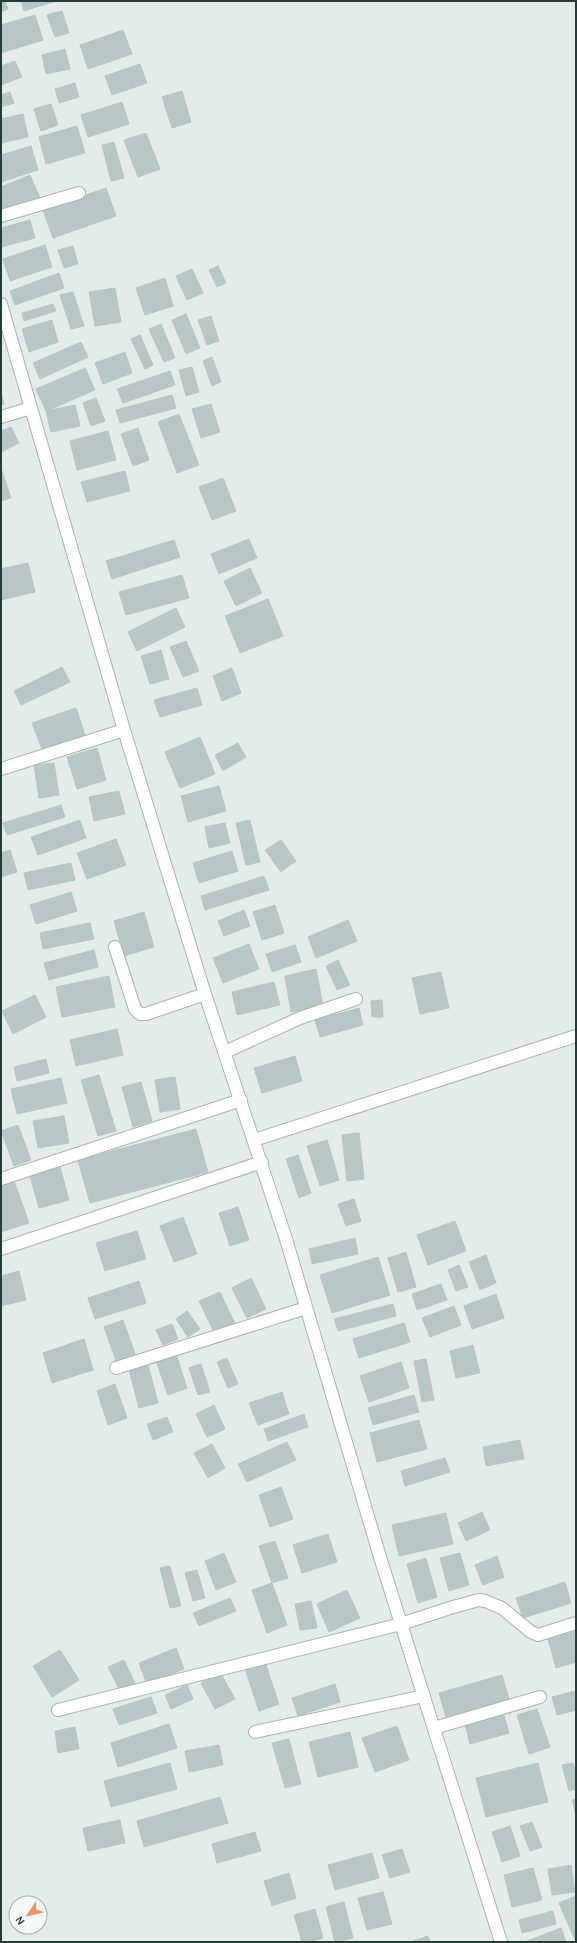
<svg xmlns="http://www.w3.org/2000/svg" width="577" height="1943" font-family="Karla,sans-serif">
<rect width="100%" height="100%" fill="#e3ece9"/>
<!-- building -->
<path fill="#b8c7c3" stroke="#b6c6c1" d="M1,1H5L8,9L1,12Z
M21,1H53V2L24,11Z
M62,11L69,33L55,37L47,15Z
M35,15L43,40L1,53V25Z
M123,30L132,54L88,69L80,45Z
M65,49L70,69L46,74L42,55Z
M15,61L22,77L1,85V66Z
M140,64L147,83L112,95L105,76Z
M75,83L79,97L59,103L55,89Z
M182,91L191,122L172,128L162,97Z
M10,92L14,103L1,107V95Z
M122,102L129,124L88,137L81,115Z
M51,104L58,125L41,131L34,109Z
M23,114L28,137L1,143V119Z
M77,126L85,153L46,164L39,137Z
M146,133L160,169L138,177L124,140Z
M114,142L124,178L111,181L102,145Z
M31,146L38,170L1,182V155Z
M30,175L40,198L2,212L1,187Z
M106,188L116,216L53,238L43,210Z
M30,220L35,238L1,247V228Z
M45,245L52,267L10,281L3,259Z
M73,246L78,264L64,268L58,250Z
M218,266L226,283L217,287L209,270Z
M192,269L203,293L187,300L176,276Z
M59,273L64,288L15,305L10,291Z
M165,278L173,306L145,315L136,288Z
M115,288L121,322L95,326L89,292Z
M73,292L84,326L71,329L60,295Z
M53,304L56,311L24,321L22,313Z
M186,314L200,348L186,354L172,320Z
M211,316L219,341L207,345L198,320Z
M52,320L58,342L29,352L22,329Z
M161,324L175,358L164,362L149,329Z
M140,335L153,365L145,369L131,339Z
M81,342L88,357L40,379L33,363Z
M125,352L132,373L103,384L95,363Z
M212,357L221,382L212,386L203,361Z
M192,367L199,392L186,396L179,370Z
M85,368L95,390L46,411L36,389Z
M170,371L175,385L123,403L117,389Z
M1,393L4,404L1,405Z
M172,395L176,408L120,423L116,410Z
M96,398L105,421L91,426L83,403Z
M211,404L220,432L201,438L192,409Z
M75,405L80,426L51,432L46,411Z
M179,414L199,465L177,473L158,422Z
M11,427L19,443L1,452V431Z
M138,428L149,460L133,466L121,434Z
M108,431L116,460L77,470L70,441Z
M1,468L11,498L1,501Z
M125,471L130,491L87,502L81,482Z
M223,478L236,511L212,520L199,487Z
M249,539L257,558L219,574L211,554Z
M174,540L180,557L112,579L106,561Z
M28,563L35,592L1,600V569Z
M250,568L262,593L236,606L224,581Z
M182,575L189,598L126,615L119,592Z
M268,599L283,636L240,653L225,616Z
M176,608L185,627L137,651L128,632Z
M186,641L199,671L183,677L170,647Z
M161,650L169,679L150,684L141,656Z
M62,667L70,682L21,705L14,691Z
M232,668L241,693L222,701L213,676Z
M197,688L202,705L160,717L154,700Z
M76,708L85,735L42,749L32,723Z
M200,737L215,774L180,788L165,752Z
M238,743L246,757L223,771L215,755Z
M97,748L106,780L77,789L67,757Z
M54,763L59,795L39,798L34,765Z
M219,786L226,811L188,822L181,796Z
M119,791L125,814L94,821L89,797Z
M61,805L65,817L7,835L3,823Z
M80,820L86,838L38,855L31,837Z
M250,820L260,862L246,865L236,823Z
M225,823L230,843L209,848L205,827Z
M116,839L126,865L87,879L77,853Z
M281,840L296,861L281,872L265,850Z
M10,850L17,872L1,877V853Z
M232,851L238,871L199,883L193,863Z
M71,863L75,880L28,890L24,873Z
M264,876L269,890L205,910L201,896Z
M71,892L77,911L36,924L30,905Z
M275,905L284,933L262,940L253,912Z
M244,910L250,926L224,936L218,921Z
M144,912L154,947L124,956L114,921Z
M348,920L357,941L316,958L308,937Z
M90,923L94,939L43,949L40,933Z
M249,944L259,969L223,983L213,958Z
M295,945L301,962L272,972L266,954Z
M94,950L98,967L49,980L44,963Z
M338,960L350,985L337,990L326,966Z
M316,969L323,1006L291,1012L285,976Z
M441,972L449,1008L420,1014L412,978Z
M109,976L115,1007L62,1017L56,987Z
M274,982L280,1005L237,1015L232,992Z
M35,995L46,1017L13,1034L2,1011Z
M382,1000L383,1017H372L371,1001Z
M359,1008L363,1025L320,1037L315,1020Z
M117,1029L123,1055L76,1066L70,1040Z
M295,1056L302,1081L262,1093L254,1068Z
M46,1059L49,1073L17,1081L14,1067Z
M99,1075L116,1131L98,1136L81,1080Z
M175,1077L180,1109L160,1112L155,1080Z
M61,1078L67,1103L17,1114L11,1089Z
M141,1082L152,1121L133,1127L122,1087Z
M64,1116L69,1143L38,1148L33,1121Z
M18,1125L31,1160L14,1166L1,1131Z
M196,1129L208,1172L90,1203L78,1160Z
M359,1133L364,1179L347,1181L342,1135Z
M327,1140L339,1180L320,1186L307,1146Z
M298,1155L311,1193L299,1198L286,1159Z
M60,1167L69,1200L39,1208L30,1176Z
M14,1181L29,1223L1,1232V1186Z
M354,1199L361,1221L346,1226L338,1204Z
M238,1207L249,1240L230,1246L219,1213Z
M183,1217L197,1254L174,1262L160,1226Z
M455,1221L466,1251L428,1265L417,1235Z
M137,1231L146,1259L105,1271L96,1243Z
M355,1238L358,1254L312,1264L309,1249Z
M406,1252L416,1287L398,1292L388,1258Z
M486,1255L496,1283L480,1290L469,1262Z
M378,1257L390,1295L332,1313L320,1275Z
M459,1265L468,1287L456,1291L448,1270Z
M19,1271L26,1300L1,1306V1276Z
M251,1278L266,1309L247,1318L232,1288Z
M139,1281L146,1303L95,1319L88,1298Z
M441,1284L447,1300L417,1310L412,1294Z
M220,1292L235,1324L215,1334L199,1301Z
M496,1294L504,1318L472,1329L464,1306Z
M393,1304L396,1316L338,1331L334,1319Z
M454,1306L461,1325L430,1337L422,1318Z
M187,1311L200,1329L188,1337L176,1319Z
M123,1320L135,1354L116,1361L104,1327Z
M404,1323L410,1342L359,1358L353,1339Z
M172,1324L178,1339L163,1345L156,1330Z
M84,1339L93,1370L52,1383L43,1353Z
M473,1345L480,1373L456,1378L450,1351Z
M176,1354L187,1388L168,1395L156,1361Z
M227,1358L238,1384L228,1388L217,1362Z
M426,1359L434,1400L422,1402L414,1361Z
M147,1361L158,1403L139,1408L128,1366Z
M401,1362L409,1388L369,1402L360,1376Z
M201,1364L210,1392L198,1395L189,1368Z
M115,1384L127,1418L108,1425L97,1391Z
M282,1392L289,1414L258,1425L249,1403Z
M414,1395L419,1412L373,1425L368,1408Z
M214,1405L225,1429L207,1437L196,1414Z
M304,1414L308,1427L268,1441L264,1429Z
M167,1417L173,1432L153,1440L147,1424Z
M419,1420L427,1449L377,1462L370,1433Z
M520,1440L524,1459L486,1466L483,1447Z
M287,1442L296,1460L247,1482L238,1464Z
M212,1444L225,1468L208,1478L194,1453Z
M445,1458L450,1472L405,1486L401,1471Z
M281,1487L293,1519L270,1527L259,1495Z
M482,1512L490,1530L466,1541L458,1523Z
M446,1513L453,1544L399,1556L392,1525Z
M328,1534L337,1562L302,1573L293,1545Z
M275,1541L288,1578L272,1583L259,1546Z
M224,1553L236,1582L216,1590L205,1561Z
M460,1553L469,1585L449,1591L440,1558Z
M497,1556L504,1577L483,1585L475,1565Z
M426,1558L437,1597L418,1603L407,1564Z
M170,1566L181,1606L170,1608L160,1568Z
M197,1570L205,1598L193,1601L185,1573Z
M565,1582L571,1603L523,1618L516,1598Z
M272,1583L287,1625L267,1633L252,1590Z
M347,1590L360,1618L329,1632L317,1604Z
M230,1598L236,1611L199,1626L193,1613Z
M311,1601L317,1628L300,1630L295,1604Z
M576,1631V1662L556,1668L548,1639Z
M176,1648L184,1669L147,1684L139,1663Z
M60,1650L79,1680L52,1697L33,1666Z
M264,1659L279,1704L259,1711L244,1666Z
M124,1660L135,1683L120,1691L108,1667Z
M220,1672L235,1699L215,1709L201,1683Z
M502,1675L509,1699L446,1717L439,1693Z
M335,1684L340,1702L298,1716L292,1698Z
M187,1685L193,1699L171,1709L165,1695Z
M576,1691V1710L557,1715L552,1697Z
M151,1697L157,1713L119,1725L113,1709Z
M537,1709L550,1747L529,1754L517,1715Z
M503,1712L509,1733L470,1744L465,1724Z
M169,1724L177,1748L118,1767L111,1743Z
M397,1726L409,1760L375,1772L362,1738Z
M75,1727L79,1749L58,1753L55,1731Z
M350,1732L358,1767L318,1777L309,1742Z
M289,1739L301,1784L285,1788L272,1743Z
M219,1745L223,1765L189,1772L185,1751Z
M170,1763L177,1789L111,1807L104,1781Z
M538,1763L548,1802L486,1817L476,1778Z
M573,1763L576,1773V1789L569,1791L562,1765Z
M220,1797L228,1823L144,1847L137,1821Z
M576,1799V1815L572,1800Z
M120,1820L125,1843L88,1851L83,1828Z
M532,1822L542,1847L530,1851L520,1826Z
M510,1826L520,1856L502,1862L492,1832Z
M255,1832L261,1851L217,1863L212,1844Z
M402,1849L410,1872L390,1878L382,1855Z
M372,1853L379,1878L335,1890L328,1865Z
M571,1865L575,1892L552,1895L548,1869Z
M533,1868L542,1900L512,1907L504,1875Z
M289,1873L296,1898L272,1906L264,1881Z
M383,1892L392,1924L367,1930L358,1898Z
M576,1896V1940H575L559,1903Z
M344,1902L353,1938L335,1942L326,1907Z
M315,1909L323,1938L310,1942H302L294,1915Z
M553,1911L556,1924L522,1933L519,1920Z
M561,1928L566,1942H527V1941Z
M428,1936L430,1942H411Z"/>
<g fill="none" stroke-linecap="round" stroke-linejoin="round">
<!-- street casing -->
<g stroke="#a6b4b1" stroke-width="14">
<path id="street" d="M1,216L79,193
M1,304L124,730L205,994L286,1239L380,1557L501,1942
M1,417L31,408
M1,769L124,730
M115,947L135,1009L140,1014H146L205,994
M225,1052L300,1018L356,999
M254,1140L576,1036
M1,1179L241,1100
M1,1249L262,1162
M116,1368L306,1308
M58,1710L401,1624L453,1607L479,1600L485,1601L502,1608L531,1632L538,1635L576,1623
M434,1728L540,1697
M255,1732L424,1696"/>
</g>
<!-- street -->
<use href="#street" stroke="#fff" stroke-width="12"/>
</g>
<!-- border -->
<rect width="577" height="1943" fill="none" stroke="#233d39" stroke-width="4"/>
<!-- north arrow -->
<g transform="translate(28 1915) rotate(235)"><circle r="19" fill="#f4f9f7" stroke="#a0aeab"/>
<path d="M0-3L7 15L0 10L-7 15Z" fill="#ed9461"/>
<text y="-6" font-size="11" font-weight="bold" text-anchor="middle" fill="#233d39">N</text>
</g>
</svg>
